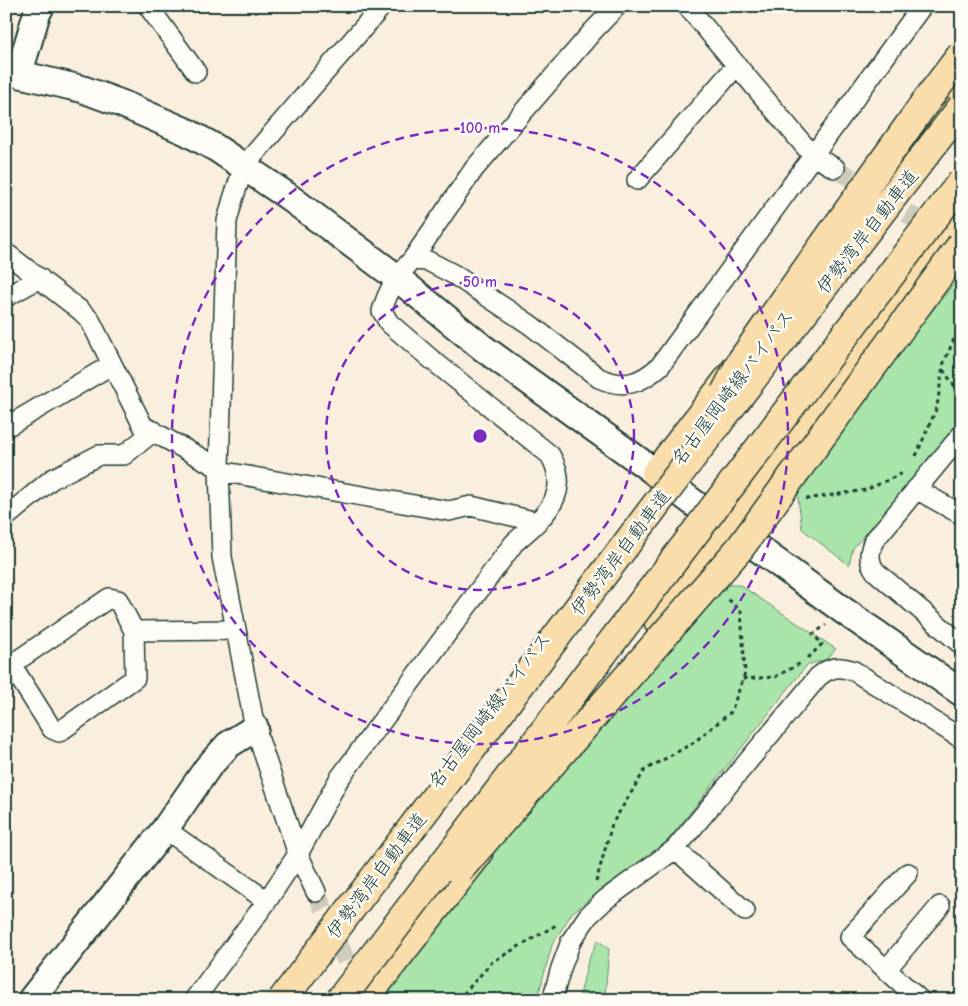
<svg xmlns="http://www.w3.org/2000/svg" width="968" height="1006" font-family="'Comic Neue','Klee One',sans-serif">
<rect width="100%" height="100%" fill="#faefde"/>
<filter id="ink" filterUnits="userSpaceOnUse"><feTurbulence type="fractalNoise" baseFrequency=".02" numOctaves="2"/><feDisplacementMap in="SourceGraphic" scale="10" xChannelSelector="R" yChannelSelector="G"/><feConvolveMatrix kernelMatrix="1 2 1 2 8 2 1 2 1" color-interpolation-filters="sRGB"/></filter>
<g filter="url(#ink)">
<!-- green -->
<path fill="#a9e4aa" stroke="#64906f" d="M962,273V428L853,548L849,565L802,529L796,483Z
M700,585H740L836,649L827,659L807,665L675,832L654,856L611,882L572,913L552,945L537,1000H370Z
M598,940L609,949L605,995H580L588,961Z"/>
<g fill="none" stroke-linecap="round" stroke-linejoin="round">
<!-- street-tunnel -->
<path stroke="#cecbbc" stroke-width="19" stroke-dasharray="19 9" stroke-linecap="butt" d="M835,168L937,232
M316,892L359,990"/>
<!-- street casing -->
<g stroke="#1f3d34" stroke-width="22">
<path id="street" d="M148,6L196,72
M687,6L813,156L835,168
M637,180L737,65
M6,253L81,311L90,320L143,426L219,468
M412,260L474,169L593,31L617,6
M6,297L40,278
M8,426L111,365
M962,434L873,542C869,554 868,562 876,572L962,645
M219,471L449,511L471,506L537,522
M916,489L962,515
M6,517L52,479L99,455H124L154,431
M134,631L135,678L59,732L52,729L14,669L15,662L109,598L118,600L134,631L236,630
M165,829L267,901
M675,849L745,911
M908,873L850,937L920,1000
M316,892L298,854L255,728L222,557L219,468L227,221L233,199L244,166L382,6
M886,970L940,906
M194,1000L267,901L298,854L339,779L514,543C541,519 574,495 550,455L431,359L389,323L382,311C388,290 397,276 412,260L428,261L453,274L529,324L599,378C624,389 640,384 660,366L922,6
M552,1000L561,968L571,941L588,916L605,900L675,849L818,677C831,666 839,666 854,671L962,739"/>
</g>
<!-- secondary casing -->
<g stroke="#1f3d34" stroke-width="30">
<path id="secondary" d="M6,71L82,89L120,103L187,132L216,148L286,195L396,277L483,348L656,473L662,479L731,531L741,536L844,611L962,693
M19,73L37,13L41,6
M31,1000L165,829L208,767L228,745L255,728"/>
</g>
<!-- primary casing -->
<g stroke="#1f3d34" stroke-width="31">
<path id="primary" d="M933,125L962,86
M656,473L736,369
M659,623L724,540L962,221
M364,1000L478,854"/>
</g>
<!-- path -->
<path stroke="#1f3d34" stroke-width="3" stroke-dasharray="4 4" stroke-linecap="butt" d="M943,370L962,396
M916,456L937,407L943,365L962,320
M806,499L866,490L903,473
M808,658L822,644L813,634L826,625
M743,679L775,677L803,662
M596,882L612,824L645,770L693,743L731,712L745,673L741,611L728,599
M458,1000L492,962L558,924"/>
<!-- street -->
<use href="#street" stroke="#fdfcf7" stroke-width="19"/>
<!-- secondary -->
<use href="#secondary" stroke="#fdfcf7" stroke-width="26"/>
<!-- primary -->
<use href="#primary" stroke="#f9ddab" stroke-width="28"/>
<!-- highway-bridge casing -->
<g stroke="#1f3d34" stroke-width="31" stroke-linecap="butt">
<path id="highway-bridge" d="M725,393L742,360L924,104L962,54
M459,870L740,548L962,244
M282,1000L686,465L962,107
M340,1000L962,181"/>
</g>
<!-- highway-bridge -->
<use href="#highway-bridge" stroke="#f9ddab" stroke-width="28"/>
</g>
</g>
<!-- distance rings -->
<g fill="none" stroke="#7b2cbf" stroke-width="2.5" stroke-dasharray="9 6">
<circle cx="480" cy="436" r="154"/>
<circle cx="480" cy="436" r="308"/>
</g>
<g text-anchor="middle" stroke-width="5" stroke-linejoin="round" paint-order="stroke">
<!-- street labels -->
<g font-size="19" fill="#1f3d34" stroke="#fdfcf7">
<text transform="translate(867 231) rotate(-52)" y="7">伊勢湾岸自動車道</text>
<text transform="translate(732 387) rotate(-53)" y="7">名古屋岡崎線バイパス</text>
<text transform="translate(620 552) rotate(-53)" y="7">伊勢湾岸自動車道</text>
<text transform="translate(489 710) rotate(-53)" y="7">名古屋岡崎線バイパス</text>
<text transform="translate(376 875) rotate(-53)" y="7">伊勢湾岸自動車道</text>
</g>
</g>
<circle cx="480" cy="436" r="8" fill="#7b2cbf" stroke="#fdfcf7" stroke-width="2.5"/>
<g font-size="15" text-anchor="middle" font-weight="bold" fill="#7b2cbf" stroke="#fdfcf7" stroke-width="5" stroke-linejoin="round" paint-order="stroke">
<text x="480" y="133">100 m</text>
<text x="480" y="287">50 m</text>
</g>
<!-- margin -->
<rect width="968" height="1006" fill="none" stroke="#fdfcf7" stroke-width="25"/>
<rect x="12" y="12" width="943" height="981" fill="none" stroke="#1f3d34" stroke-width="2" filter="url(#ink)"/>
</svg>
